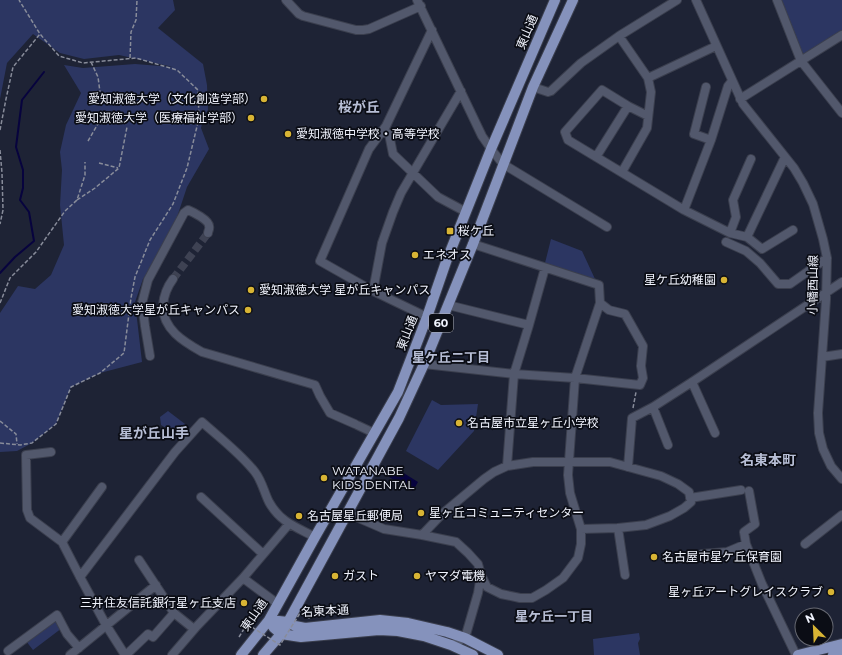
<svg xmlns="http://www.w3.org/2000/svg" width="842" height="655" font-family="Montserrat,'Noto Sans JP',sans-serif">
<rect width="100%" height="100%" fill="#1e2335"/>
<!-- green -->
<path fill="#2c3662" d="M0,0H173L175,10L158,28L203,64L207,85L208,110L204,116L201,128L209,149L187,187L175,223L151,268L143,279L135,302L142,362L100,373L71,387L56,424L32,443L17,451L0,452V313L18,286L35,289L51,275L64,245L60,205L62,170L60,152L66,125L81,93L64,65L83,68L135,64L173,67L119,55L84,59L60,53L33,34L7,63L0,99Z
M778,0H842V32L803,56Z
M551,239L582,251L595,279L545,263Z
M432,400L441,405L478,404L474,431L438,470L406,451Z
M168,411L189,427L186,431H171L161,425L160,417Z
M55,619L62,628L33,650L26,641Z
M639,633L640,639L638,643L640,655H594L593,639Z"/>
<!-- water -->
<path fill="#07033e" d="M394,467L418,482L413,491L389,477Z"/>
<g fill="none" stroke-linecap="round" stroke-linejoin="round">
<!-- stream -->
<path stroke="#07033e" stroke-width="2" d="M0,273L15,257L34,241L29,212L20,200L23,188V170L16,147L22,100L44,72"/>
<!-- minor-tunnel -->
<path stroke="#3e4253" stroke-width="8" stroke-dasharray="8 4" stroke-linecap="butt" d="M173,279L208,233"/>
<!-- minor casing -->
<g stroke="#3b3f4e" stroke-width="10">
<path id="minor" d="M286,0L299,14L303,16L356,30H363L369,29L421,6
M417,0L482,136L491,149L503,164L607,227
M696,0L743,104L794,168L803,183L813,204L823,239L827,258L826,300L818,413L819,433L823,449L831,466L842,479
M777,0L801,61L842,113
M619,36L677,0
M533,87L548,92L551,91L581,63L619,36L648,78
M706,87L694,134L711,140
M740,99L842,35
M648,116L628,106L602,90L565,132L568,140L684,210L730,233L747,237L762,249L793,230
M382,131L389,134L393,154L438,197L466,212
M596,157L628,106
M622,172L647,128L651,92L648,78L716,46
M684,210L711,140L728,86L732,81
M730,233L736,217L733,200L751,159
M747,237L785,157
M726,242L746,251L760,263L778,284H790L827,258
M473,244L599,285L600,303L575,378L568,475L570,493L581,529
M173,279C167,287 164,294 163,305C162,329 184,342 202,352L315,385L320,396L330,413L355,424
M373,291L382,243L393,212L401,193L461,91
M448,305L529,325
M427,317L373,291L320,261L369,149L386,126L432,30
M150,356L145,326L142,303L148,280L184,213L188,210C193,212 209,220 209,226C210,229 208,231 208,233
M822,357L842,354
M424,364L514,374L575,378L640,385L643,378L641,366L643,346L625,314L609,310L600,303
M692,382L715,433
M653,407L668,445
M357,425L374,433
M51,452L26,455L27,510L30,518L62,542L80,577L106,625L125,655
M507,466L514,374L529,325L545,268
M628,467L632,418L653,407L692,382L842,282
M749,491L755,524L744,532L746,544L762,584L796,655
M201,497L263,554
M690,498L741,490
M347,513L384,529L422,535L456,542L468,553L478,564L481,575L478,593L465,638L451,645
M618,528L625,575
M422,535L442,514L484,479L494,472L507,466L533,462H610L661,476L678,484L689,492L691,502L684,508L670,516L646,525L618,528L581,529V544L578,558L563,578L546,590L532,598H520L501,594L487,587L481,575
M62,542L102,487
M805,544L842,515
M702,554L727,552L746,544
M139,560L174,613L194,629
M80,577L175,452L202,422C220,438 240,453 255,472C262,481 264,492 269,502C280,522 296,527 315,537
M243,578L278,604
M8,651L57,615L67,634L79,648
M70,655L156,585
M126,655L148,634L153,637L174,613
M172,655L197,626L243,578L289,524"/>
</g>
<!-- major casing -->
<g stroke="#3b3f4e" stroke-width="12">
<path id="major" d="M269,620L288,622L295,626L305,628L380,620L408,623L447,632L465,638L498,655
M269,620L274,628L281,634L301,637L379,630L398,631L424,636L451,645L473,655
M241,655L269,620L315,537L398,392L427,317L446,262L491,149L555,0
M263,655L281,634L288,622L399,418L424,364L473,244L533,87L573,0
M798,655L842,644
M833,655L842,652"/>
</g>
<!-- path -->
<path stroke="#888c9a" stroke-width="1.5" stroke-dasharray="4 2" stroke-linecap="butt" d="M130,58L131,32L136,20L137,0
M91,62L98,77L100,92
M0,130L6,99L13,67L40,34
M88,141L99,122
M0,150L2,173L3,210L0,224
M99,163L118,168
M77,200L95,188L119,168L127,127
M0,303L10,278L36,252L65,211L77,200L85,175V162
M633,408L636,392
M0,421L16,434L17,444
M0,443L20,445L32,443L56,424L71,387L100,373L124,353L131,298L135,277L150,240L173,204L187,168L199,118L198,90L177,70L136,58L83,63L59,56L40,34L19,0
M303,611L309,618V619
M239,637L247,624"/>
<!-- minor -->
<use href="#minor" stroke="#52586c" stroke-width="8"/>
<!-- major -->
<use href="#major" stroke="#8592bc" stroke-width="10"/>
<!-- path-bridge -->
<path stroke="#888c9a" stroke-width="1.5" stroke-dasharray="4 2" stroke-linecap="butt" d="M247,624L280,645L302,610"/>
</g>
<!-- markers -->
<g fill="#d8b434" stroke="#0b0d15" stroke-width="1.5">
<circle cx="264" cy="99" r="4"/>
<circle cx="251" cy="118" r="4"/>
<circle cx="288" cy="134" r="4"/>
<rect x="446" y="227" width="8" height="8" rx="2"/>
<circle cx="415" cy="255" r="4"/>
<circle cx="724" cy="280" r="4"/>
<circle cx="251" cy="290" r="4"/>
<circle cx="248" cy="310" r="4"/>
<circle cx="459" cy="423" r="4"/>
<circle cx="324" cy="478" r="4"/>
<circle cx="421" cy="513" r="4"/>
<circle cx="299" cy="516" r="4"/>
<circle cx="654" cy="557" r="4"/>
<circle cx="335" cy="576" r="4"/>
<circle cx="417" cy="576" r="4"/>
<circle cx="831" cy="592" r="4"/>
<circle cx="244" cy="603" r="4"/>
</g>
<g text-anchor="middle" stroke-width="3.5" stroke-linejoin="round" paint-order="stroke">
<!-- shield labels -->
<rect fill="#0b0d15" stroke="#acafb8" stroke-width="1" x="429" y="314" width="24" height="18" rx="3"/>
<g font-size="11" font-weight="bold" fill="#f1f4fe">
<text x="441" y="327">60</text>
</g>
<!-- street labels -->
<g font-size="12" fill="#f1f4fe" stroke="#0b0d15">
<text transform="translate(527 32) rotate(-67)" y="4">東山通</text>
<text transform="translate(813 285) rotate(-89)" y="4">小幡西山線</text>
<text transform="translate(407 333) rotate(-69)" y="4">東山通</text>
<text transform="translate(325 611) rotate(-3)" y="4">名東本通</text>
<text transform="translate(254 615) rotate(-55)" y="4">東山通</text>
</g>
<!-- poi labels -->
<g font-size="12" fill="#f1f4fe" stroke="#0b0d15" text-anchor="start">
<text x="256" y="103" text-anchor="end">愛知淑徳大学（文化創造学部）</text>
<text x="243" y="122" text-anchor="end">愛知淑徳大学（医療福祉学部）</text>
<text x="296" y="138">愛知淑徳中学校・高等学校</text>
<text x="458" y="235">桜ケ丘</text>
<text x="423" y="259">エネオス</text>
<text x="716" y="284" text-anchor="end">星ケ丘幼稚園</text>
<text x="259" y="294">愛知淑徳大学 星が丘キャンパス</text>
<text x="240" y="314" text-anchor="end">愛知淑徳大学星が丘キャンパス</text>
<text x="467" y="427">名古屋市立星ヶ丘小学校</text>
<text x="332" y="475">WATANABE<tspan x="332" dy="14">KIDS DENTAL</tspan></text>
<text x="429" y="517">星ヶ丘コミュニティセンター</text>
<text x="307" y="520">名古屋星丘郵便局</text>
<text x="662" y="561">名古屋市星ケ丘保育園</text>
<text x="343" y="580">ガスト</text>
<text x="425" y="580">ヤマダ電機</text>
<text x="823" y="596" text-anchor="end">星ヶ丘アートグレイスクラブ</text>
<text x="236" y="607" text-anchor="end">三井住友信託銀行星ヶ丘支店</text>
</g>
<!-- neighbourhood labels -->
<g font-size="13" font-weight="bold" fill="#b7bed5" stroke="#0b0d15">
<text x="451" y="362">星ケ丘二丁目</text>
<text x="554" y="621">星ケ丘一丁目</text>
</g>
<!-- quarter labels -->
<g font-size="14" font-weight="bold" fill="#b7bed5" stroke="#0b0d15">
<text x="359" y="112">桜が丘</text>
<text x="154" y="438">星が丘山手</text>
<text x="768" y="465">名東本町</text>
</g>
</g>
<!-- north arrow -->
<g transform="translate(814 627) rotate(336)"><circle r="19" fill="#0b0d15" stroke="#676972"/>
<path d="M0-3L7 15L0 10L-7 15Z" fill="#d8b434"/>
<text y="-6" font-size="11" font-weight="bold" text-anchor="middle" fill="#f1f4fe">N</text>
</g>
</svg>
